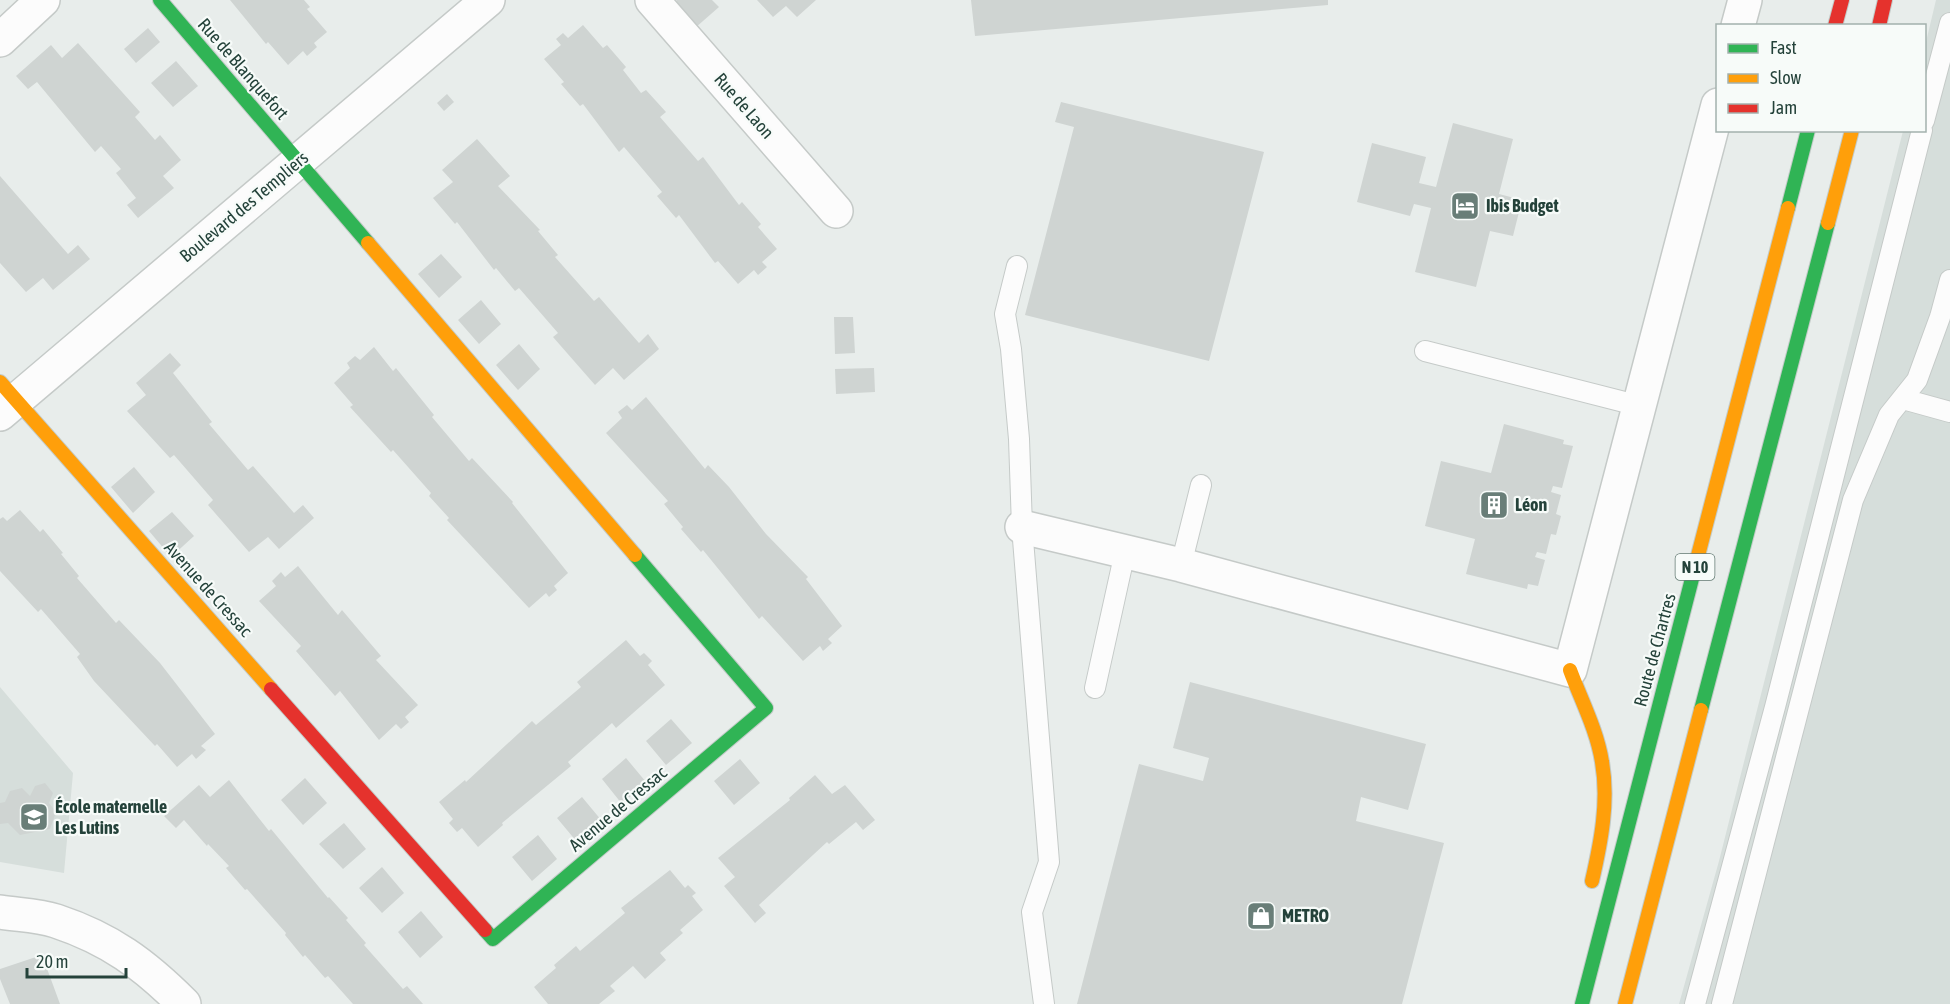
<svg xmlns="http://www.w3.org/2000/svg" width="1950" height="1004" font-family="'Asap Condensed',sans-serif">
<rect width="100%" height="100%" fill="#e8edeb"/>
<!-- built -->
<path fill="#d6dedb" d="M1936,0H1950V1004H1679L1719,861L1903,131L1924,130L1925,46Z
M0,687L73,773L64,873L0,862Z"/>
<!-- building -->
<path fill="#cfd4d2" d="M230,0H304L310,7L307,9L327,32L314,43L317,47L307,56L303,51L288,65L268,42L266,44Z
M677,0H712L719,7L695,28L674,3Z
M757,0H816L797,17L786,6L773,17Z
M971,0H1328V5L975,36Z
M583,25L603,48L607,45L626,67L623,70L641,93L646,90L666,112L660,117L698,161L703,157L739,205L742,202L761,224L758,227L777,249L762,262L767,267L758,275L754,270L738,284L718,261L715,263L679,215L676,218L657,196L662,192L624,147L619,152L583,104L580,106L561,84L564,82L544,59L561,45L556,39L563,33L568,38Z
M148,28L160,42L136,63L124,49Z
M78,43L140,112L135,117L155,140L160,135L181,160L163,176L174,188L138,218L127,205L136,198L116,173L121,169L101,146L95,152L37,82L28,89L16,76L51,45L62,58Z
M176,61L198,86L173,107L151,83Z
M447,94L454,102L444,111L437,103Z
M1061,102L1264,152L1209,361L1025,315L1074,127L1055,122Z
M1453,123L1513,139L1499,194L1522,200L1513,236L1490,231L1476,287L1415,272L1431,208L1414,204L1410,216L1357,202L1372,143L1426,157L1419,183L1436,187Z
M477,139L510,176L498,186L540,230L538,231L558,255L555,257L594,301L599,297L639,343L648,334L659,349L624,380L613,368L595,385L553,337L558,333L519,288L515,291L496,268L494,270L457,222L455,224L433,198L453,182L442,170Z
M0,176L68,254L78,245L90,259L53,290L43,278L26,292L0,263Z
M441,254L462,277L439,298L418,274Z
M481,300L501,324L479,344L458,320Z
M834,317H853L855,353L835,354Z
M519,344L540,369L518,390L496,365Z
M374,347L393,371L396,368L434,415L432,417L469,461L472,458L513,502L512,503L568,573L554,586L557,590L549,597L546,593L529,608L447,520L449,518L429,496L431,493L393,450L391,452L350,407L353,405L334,383L350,368L347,363L355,356L360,360Z
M170,353L181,365L173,373L212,422L209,424L248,470L253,466L294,513L303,505L314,518L279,549L268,537L249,552L208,505L213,500L174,455L170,458L127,411L146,395L136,383Z
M874,368L875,392L836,394L835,369Z
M646,397L705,469L708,465L729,487L766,534L808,577L806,579L842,626L828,639L832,643L823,651L820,646L803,661L762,616L759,619L703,550L701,552L681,529L683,527L664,504L668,501L606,433L622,418L618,412L627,405L632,410Z
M1504,424L1564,440L1563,444L1573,446L1562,488L1553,486L1551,492L1561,495L1556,514L1561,516L1556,535L1551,534L1546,554L1537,552L1535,557L1545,560L1538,586L1528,584L1527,589L1466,574L1475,539L1425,526L1441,461L1491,473Z
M134,467L155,492L133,513L111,487Z
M20,510L40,532L43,529L63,553L61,554L79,576L77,578L116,623L119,620L160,663L215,734L201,746L206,750L196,759L192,754L177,767L157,744L155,746L94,681L77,657L80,654L41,609L38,612L0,571V519L3,517L7,521Z
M172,512L194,536L171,557L149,531Z
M298,566L338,615L342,610L381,656L376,660L418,705L405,717L409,722L401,729L396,724L379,740L340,691L335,696L296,651L301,646L259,601L276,586L272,581L281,572L285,577Z
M626,640L640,656L644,653L652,661L648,665L665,685L616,728L612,723L568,762L571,766L502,823L503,825L478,847L462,828L457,832L449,823L453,819L439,802L465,780L466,782L532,721L536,725L581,687L577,682Z
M1190,682L1426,744L1408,810L1361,797L1356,821L1444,843L1402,1004H1077L1139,764L1203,781L1209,758L1173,748Z
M671,719L692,743L666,765L646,741Z
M626,758L646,782L622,804L602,779Z
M740,759L760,783L734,805L714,781Z
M815,775L832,794L845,785L875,820L863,830L856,822L829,844L827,842L759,905L766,913L755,923L724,886L735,877L718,858L790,800L789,798Z
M305,778L327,803L303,825L281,800Z
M229,780L269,831L271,829L328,898L329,897L348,918L346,920L366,943L364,945L403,989L407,986L423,1004H353L328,976L325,978L305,955L303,957L285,935L286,933L247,889L245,890L226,868L229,866L208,844L207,846L184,820L176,828L164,816L199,785L210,797Z
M45,783L53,793L49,803L56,812L50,829L20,835L8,823L0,824V803L5,802L10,791L22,788L30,796L35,786Z
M582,797L602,821L577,842L557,818Z
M344,823L366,849L343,869L319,844Z
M538,835L557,859L532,881L512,857Z
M382,867L404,893L382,913L359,888Z
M670,870L685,888L688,885L696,893L692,896L703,910L680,930L683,933L660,953L666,960L645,979L633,966L610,986L615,991L599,1004H548L534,987L556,968L554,965L576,946L580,951L625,913L621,908Z
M421,911L443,937L420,958L398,932Z
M42,955L60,1004H10L0,979V969Z"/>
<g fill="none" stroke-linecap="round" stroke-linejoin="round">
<!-- lane casing -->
<g stroke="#c5cac8" stroke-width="22">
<path id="lane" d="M1924,121L1950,23
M1017,266L1005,314L1011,349L1019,439L1022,527L1049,862L1032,912L1044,1004
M1425,351L1640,406
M1903,399L1950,412
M1181,565L1201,485
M1095,688L1125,552
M1695,1004L1775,707L1922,130
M1722,1004L1853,500L1889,415L1917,380L1940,317L1950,280"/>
</g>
<!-- street casing -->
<g stroke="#c5cac8" stroke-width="36">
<path id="street" d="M652,0L836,211
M1738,26L1745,0
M0,40L43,0
M0,414L488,0
M1022,527L1181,565L1570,670L1718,105
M0,912C18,915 38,915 56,921C110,939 144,964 184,1004"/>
</g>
<!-- fast casing -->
<g stroke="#c3cbc8" stroke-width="16">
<path id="fast" d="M160,0L368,243
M1788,208L1808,130
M1701,710L1828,223
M485,930L493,939L766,708L635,555
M1582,1004L1694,571"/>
</g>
<!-- slow casing -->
<g stroke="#c3cbc8" stroke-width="16">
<path id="slow" d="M1828,223L1852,130
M368,243L635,555
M0,382L271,689
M1694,571L1788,208
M1570,670C1581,700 1597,730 1602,762C1609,801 1601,842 1592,881
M1625,1004L1701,710"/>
</g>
<!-- jam casing -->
<g stroke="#c3cbc8" stroke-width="16">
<path id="jam" d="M1835,26L1842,0
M1879,26L1885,0
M271,689L485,930"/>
</g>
<!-- lane -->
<use href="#lane" stroke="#fcfcfc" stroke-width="20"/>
<!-- street -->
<use href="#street" stroke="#fcfcfc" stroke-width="33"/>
<!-- fast -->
<use href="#fast" stroke="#30b455" stroke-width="14"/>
<!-- slow -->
<use href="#slow" stroke="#ff9f0a" stroke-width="14"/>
<!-- jam -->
<use href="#jam" stroke="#e5322d" stroke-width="14"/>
</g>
<!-- icons -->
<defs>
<g id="hotel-square" transform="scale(1.5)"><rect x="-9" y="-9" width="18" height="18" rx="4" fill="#697e78" stroke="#f7fbf9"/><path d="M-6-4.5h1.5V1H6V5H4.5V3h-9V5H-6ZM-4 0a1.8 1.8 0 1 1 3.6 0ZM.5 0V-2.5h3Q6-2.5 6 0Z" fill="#fff"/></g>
<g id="building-square" transform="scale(1.5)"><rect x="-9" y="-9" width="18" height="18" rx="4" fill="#697e78" stroke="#f7fbf9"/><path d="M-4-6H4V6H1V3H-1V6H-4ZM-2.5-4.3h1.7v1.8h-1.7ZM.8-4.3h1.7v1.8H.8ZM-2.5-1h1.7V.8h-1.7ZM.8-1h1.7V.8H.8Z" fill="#fff"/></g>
<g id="school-square" transform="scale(1.5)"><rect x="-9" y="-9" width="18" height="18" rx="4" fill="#697e78" stroke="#f7fbf9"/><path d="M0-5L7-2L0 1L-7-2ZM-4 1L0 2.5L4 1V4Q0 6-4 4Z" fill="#fff"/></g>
<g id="shop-square" transform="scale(1.5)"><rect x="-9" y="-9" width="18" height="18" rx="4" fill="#697e78" stroke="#f7fbf9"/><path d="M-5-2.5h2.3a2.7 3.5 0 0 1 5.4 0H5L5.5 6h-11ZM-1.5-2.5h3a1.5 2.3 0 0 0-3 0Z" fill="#fff"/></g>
</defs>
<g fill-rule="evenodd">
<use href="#hotel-square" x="1465" y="206"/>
<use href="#building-square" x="1494" y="505"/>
<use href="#school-square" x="34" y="817"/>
<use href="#shop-square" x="1261" y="916"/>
</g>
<g text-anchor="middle" stroke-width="4.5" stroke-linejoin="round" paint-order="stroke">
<!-- shield labels -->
<rect fill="#f7fbf9" stroke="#637a73" stroke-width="1.5" x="1675.5" y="554" width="39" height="26" rx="4.5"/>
<g font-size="16" font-weight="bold" fill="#24423a">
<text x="1695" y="573">N 10</text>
</g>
<!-- street labels -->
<g font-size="18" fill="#24423a" stroke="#f7fbf9">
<text transform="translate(243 69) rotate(49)" y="6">Rue de Blanquefort</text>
<text transform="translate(744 106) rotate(49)" y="6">Rue de Laon</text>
<text transform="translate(244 207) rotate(-40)" y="6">Boulevard des Templiers</text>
<text transform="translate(208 589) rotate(48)" y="6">Avenue de Cressac</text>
<text transform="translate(1655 650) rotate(-75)" y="6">Route de Chartres</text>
<text transform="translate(618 809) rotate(-40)" y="6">Avenue de Cressac</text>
</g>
<!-- poi labels -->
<g font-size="18" font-weight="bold" fill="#24423a" stroke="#f7fbf9" text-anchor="start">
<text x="1486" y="212">Ibis Budget</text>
<text x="1515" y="511">Léon</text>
<text x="55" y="813">École maternelle<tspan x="55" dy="21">Les Lutins</tspan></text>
<text x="1282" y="922">METRO</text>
</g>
</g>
<!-- legend -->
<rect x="1716" y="24" width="210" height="108" fill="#f7fbf9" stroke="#a3b1ad" stroke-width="1.5"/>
<rect x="1728" y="44" width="30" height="9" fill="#30b455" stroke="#a3b1ad" stroke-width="1.5"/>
<text x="1770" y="54" font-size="18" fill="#24423a">Fast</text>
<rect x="1728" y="74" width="30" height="9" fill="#ff9f0a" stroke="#a3b1ad" stroke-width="1.5"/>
<text x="1770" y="84" font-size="18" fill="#24423a">Slow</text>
<rect x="1728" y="104" width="30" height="9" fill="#e5322d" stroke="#a3b1ad" stroke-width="1.5"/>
<text x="1770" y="114" font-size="18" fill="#24423a">Jam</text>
<!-- scale -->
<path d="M27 968v9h99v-9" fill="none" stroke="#24423a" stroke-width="3"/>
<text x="36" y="968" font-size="18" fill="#24423a" stroke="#f7fbf9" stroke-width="4.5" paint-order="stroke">20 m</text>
</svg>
